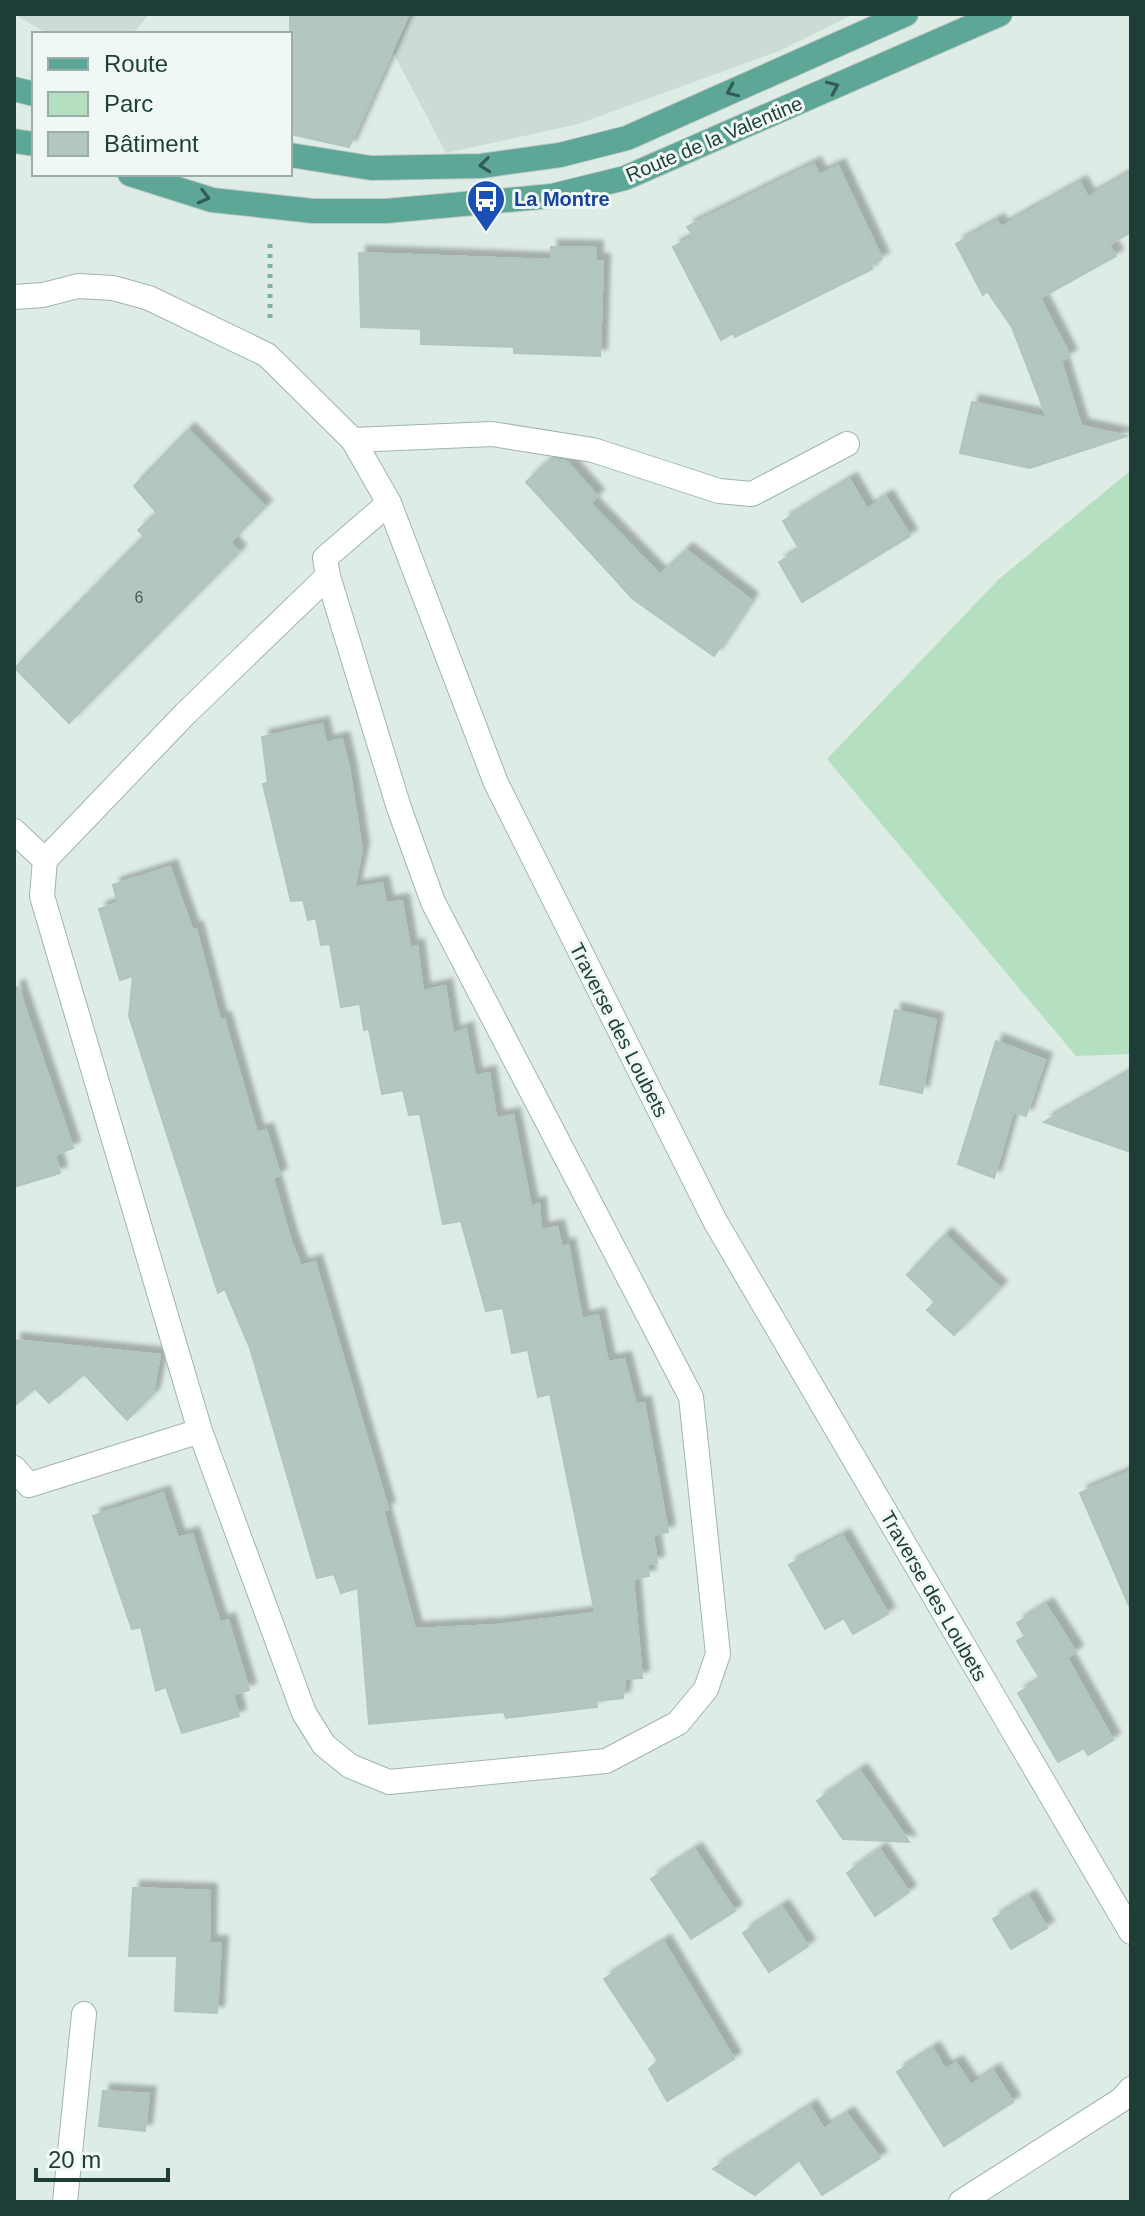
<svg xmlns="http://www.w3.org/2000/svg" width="1145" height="2216" font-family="Helvetica,sans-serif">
<defs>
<filter id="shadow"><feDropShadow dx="7" dy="-7" stdDeviation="2" flood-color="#0004"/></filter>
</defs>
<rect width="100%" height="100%" fill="#deece6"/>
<!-- built -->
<path fill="#ccdbd5" d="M14,14H149L133,34H48Z
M373,14H854L779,51L578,124L446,153Z"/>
<!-- green -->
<path fill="#b4dfc1" d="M1131,470V1054L1076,1056L827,759L998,580Z"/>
<!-- building -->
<path fill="#b3c6bf" stroke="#b0c6bd" stroke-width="2" filter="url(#shadow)" d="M290,14H409L349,147L290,134Z
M814,164L819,175L838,166L882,259L870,265L872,269L735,337L733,333L721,340L673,247L694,237L687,227Z
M1131,173V232L1109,245L1116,256L1040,298L1070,356L1061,361L1081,426L1127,436L1030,468L960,453L972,402L1047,418L1012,327L987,291L983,295L956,244L997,221L1001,227L1080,183L1088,197Z
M551,247L596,248V261H603L600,356L514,353V347L421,344V329L361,327L359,253L551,260Z
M188,430L265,507L230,542L239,552L69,723L15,668L144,536L138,530L157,513L134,486Z
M551,459L566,461L597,496L590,503L660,575L686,550L751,600L714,656L633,599L526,482Z
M850,480L867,509L886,497L910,536L802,602L779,562L800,550L783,521Z
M322,724L326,743L342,739L349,768L362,850L354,888L382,883L386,903L402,901L410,948L417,946L423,991L445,986L453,1034L466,1029L475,1076L489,1073L496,1118L513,1115L531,1206L539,1204L541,1230L557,1227L562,1248L568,1245L582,1319L598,1315L608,1362L624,1359L636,1405L644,1403L668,1532L653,1535L657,1563L647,1564L649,1576L633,1579L642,1678L625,1679L623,1698L596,1701L597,1707L506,1718L504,1712L369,1724L358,1588L341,1593L334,1574L317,1578L250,1348L225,1289L218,1293L129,1016L133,976L120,980L99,909L118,903L113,885L170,867L192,929H196L220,1020L224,1019L257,1133L266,1130L280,1175L273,1178L291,1241L301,1266L315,1262L388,1509L383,1510L415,1629L497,1625L595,1613L550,1394L538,1397L528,1350L512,1353L503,1308L486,1311L461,1221L443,1224L420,1114L409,1115L403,1090L382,1094L369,1029L364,1030L360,1004L341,1007L330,944L321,945L316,918L308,920L303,900L291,901L263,784L268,783L262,737Z
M18,987L73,1148L55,1155L60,1173L14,1187V988Z
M895,1010L936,1020L922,1093L880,1084Z
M996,1041L1045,1060L1026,1116L1013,1112L994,1178L958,1164Z
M1131,1072V1152L1044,1122Z
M945,1235L1000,1288L954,1335L927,1310L935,1302L907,1275Z
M14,1340L160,1355L153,1394L127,1420L84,1374L49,1403L35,1388L14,1406Z
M1131,1471V1610L1080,1493Z
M163,1493L178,1538L192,1534L220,1623L228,1620L249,1690L233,1694L239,1716L182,1733L166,1687L156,1691L141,1627L132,1629L93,1516Z
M843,1536L888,1614L853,1634L844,1618L825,1629L789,1565Z
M1046,1605L1076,1652L1067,1658L1113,1740L1088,1755L1084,1748L1058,1762L1018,1693L1041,1680L1017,1641L1025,1636L1017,1623Z
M860,1771L909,1842L843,1839L817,1801Z
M695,1850L735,1911L691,1939L651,1879Z
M880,1850L909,1892L875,1916L847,1873Z
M133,1888L210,1891L209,1943H221L217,2013L175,2011L177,1956H129Z
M1029,1897L1047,1928L1011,1949L993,1919Z
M782,1907L808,1946L769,1972L743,1933Z
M664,1942L734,2059L667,2101L649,2069L658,2061L604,1979Z
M933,2049L945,2069L956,2063L971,2085L993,2071L1013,2102L944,2146L897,2072Z
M103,2091L149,2094L145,2131L99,2126Z
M810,2107L824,2129L847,2114L880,2158L822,2195L799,2160L755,2195L713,2169Z"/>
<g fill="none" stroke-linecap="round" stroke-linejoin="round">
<!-- minor casing -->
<g stroke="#a1b4ae" stroke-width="26">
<path id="minor" d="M14,297L43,295L78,286L113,288L149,298L267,355L353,440L389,503L496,783L715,1221L1131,1932
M353,440L492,434L593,450L719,491L752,494L847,444
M328,576L399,808L433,902L691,1397L718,1654L706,1689L678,1723L606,1761L389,1782L350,1766L324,1745L304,1713L200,1431L42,896L45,860L185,714L328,576L325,558L389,503
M14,831L45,860
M14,1468L29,1485L200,1431
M65,2202L84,2014
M961,2202L1121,2100L1131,2089"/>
</g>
<!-- major casing -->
<g stroke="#c0c9c7" stroke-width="26">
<path id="major" d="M14,89L34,94
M14,141L34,144
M290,155L371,168L481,166L560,155L627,138L906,14
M130,174L212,200L313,211H386L552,196L625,178L1000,14"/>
</g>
<!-- path -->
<path stroke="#7bb3a3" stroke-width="5" stroke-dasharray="4 6" stroke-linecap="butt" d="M270,318V240"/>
<!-- minor -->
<use href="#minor" stroke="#fff" stroke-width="24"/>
<!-- major -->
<use href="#major" stroke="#5ea696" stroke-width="24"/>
</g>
<!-- one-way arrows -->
<defs><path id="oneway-chevron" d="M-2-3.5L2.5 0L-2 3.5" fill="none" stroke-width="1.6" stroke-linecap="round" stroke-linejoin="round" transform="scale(2)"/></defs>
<g stroke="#315c53">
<use href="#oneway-chevron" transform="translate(833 87) rotate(-24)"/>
<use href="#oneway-chevron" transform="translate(732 91) rotate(156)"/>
<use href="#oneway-chevron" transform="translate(485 165) rotate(174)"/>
<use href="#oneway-chevron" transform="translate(204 197) rotate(14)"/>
</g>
<!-- icons -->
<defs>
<g id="bus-pin" transform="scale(2)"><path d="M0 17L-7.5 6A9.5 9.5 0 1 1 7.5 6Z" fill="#1a4fb4" stroke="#eff8f4"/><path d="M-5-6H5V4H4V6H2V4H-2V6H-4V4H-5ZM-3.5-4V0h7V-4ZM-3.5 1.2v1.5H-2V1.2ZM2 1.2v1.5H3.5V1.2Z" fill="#fff"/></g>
</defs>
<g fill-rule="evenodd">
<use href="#bus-pin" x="486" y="199"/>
</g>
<g text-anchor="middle" stroke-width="6" stroke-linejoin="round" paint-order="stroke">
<!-- number labels -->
<g font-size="16" fill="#435f58">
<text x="139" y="603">6</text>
</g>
<!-- street labels -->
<g font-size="20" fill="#1e3d36" stroke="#eff8f4">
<text transform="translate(714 139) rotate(-23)" y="7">Route de la Valentine</text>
<text transform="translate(619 1030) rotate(63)" y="7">Traverse des Loubets</text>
<text transform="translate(934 1596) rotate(60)" y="7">Traverse des Loubets</text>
</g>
<!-- transit labels -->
<g font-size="20" font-weight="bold" fill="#164399" stroke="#eff8f4" text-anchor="start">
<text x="514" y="206">La Montre</text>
</g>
</g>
<!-- border -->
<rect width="1145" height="2216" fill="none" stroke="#1e3d36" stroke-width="32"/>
<!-- legend -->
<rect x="32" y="32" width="260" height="144" fill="#eff8f4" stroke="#9bada8" stroke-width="2"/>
<rect x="48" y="58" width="40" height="12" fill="#5ea696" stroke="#9bada8" stroke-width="2"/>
<text x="104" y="72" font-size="24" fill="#1e3d36">Route</text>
<rect x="48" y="92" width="40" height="24" fill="#b4dfc1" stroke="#9bada8" stroke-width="2"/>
<text x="104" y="112" font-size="24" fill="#1e3d36">Parc</text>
<rect x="48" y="132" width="40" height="24" fill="#b3c6bf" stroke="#9bada8" stroke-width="2"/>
<text x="104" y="152" font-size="24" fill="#1e3d36">Bâtiment</text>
<!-- scale -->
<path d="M36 2168v12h132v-12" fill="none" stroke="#1e3d36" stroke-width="4"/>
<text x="48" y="2168" font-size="24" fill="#1e3d36" stroke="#eff8f4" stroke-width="6" paint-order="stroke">20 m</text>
</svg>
